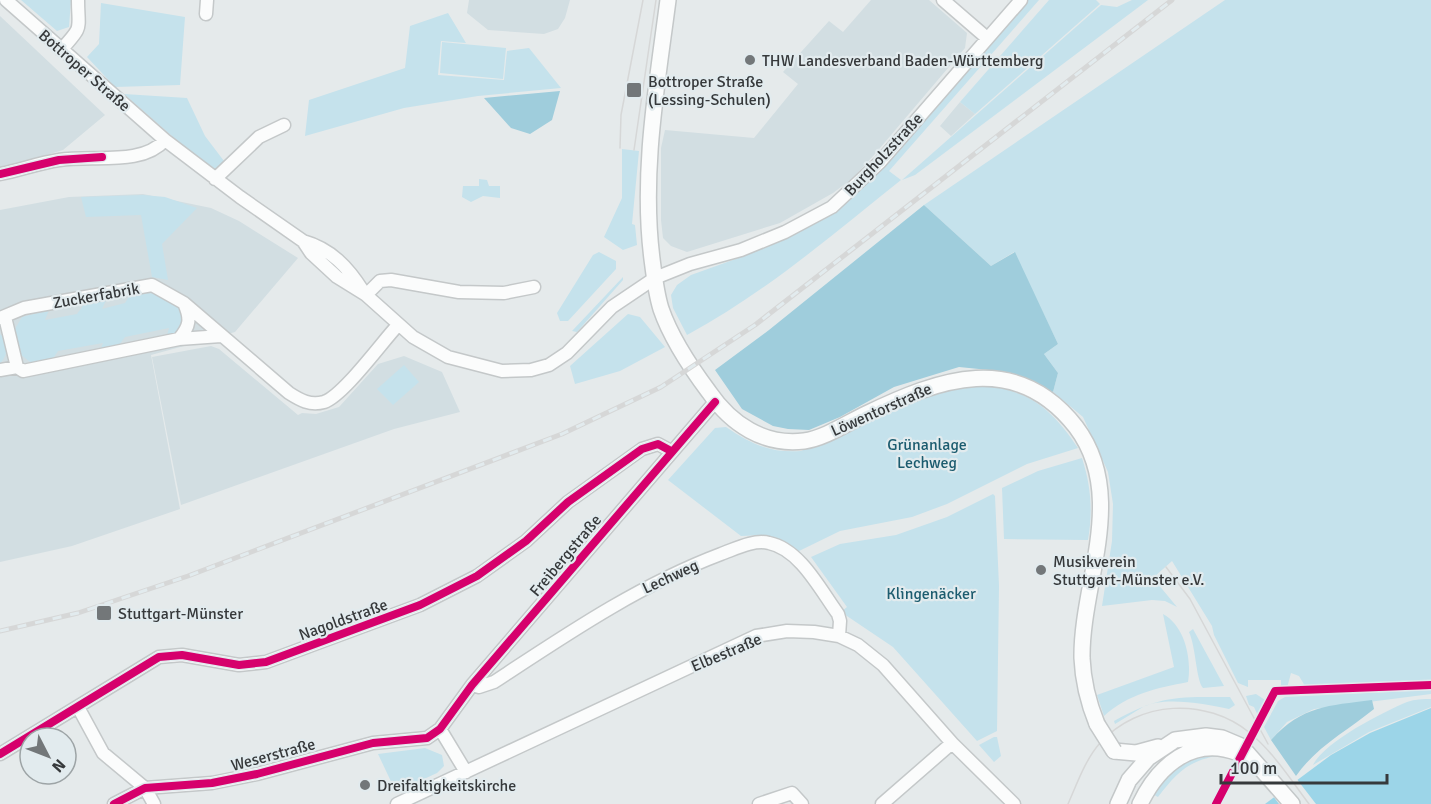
<svg xmlns="http://www.w3.org/2000/svg" width="1431" height="804" font-family="Signika,sans-serif">
<rect width="100%" height="100%" fill="#e5eaeb"/>
<!-- built -->
<path fill="#d2dee2" d="M469,0H570L565,18L558,29L544,34L488,30L467,13Z
M871,0H929L967,33L965,48L874,155L853,178L833,193L780,223L687,252L671,246L663,238L661,220V148L665,130L754,138L798,84L783,72L829,21L843,32Z
M0,16L105,115L63,150L0,169Z
M960,102L975,114L951,136L940,126Z
M143,194L211,208L239,221L298,258L235,332L151,355L180,509L72,546L0,562V210L69,197Z
M211,346L219,349L298,415L302,413L316,414L339,407L378,364L404,356L442,372L460,412L394,429L181,505L152,357Z"/>
<!-- green -->
<path fill="#c5e2ec" d="M21,0H71L69,27L57,31Z
M1026,0H1039L889,171L901,180C832,235 765,293 687,335L673,308L671,295L677,285L691,275L744,256L814,223L842,205L883,168Z
M1049,0H1096L1100,4L975,114L960,102Z
M1132,0H1148L915,175L902,180L1101,5L1117,7Z
M1225,0H1431V680L1305,686L1299,676L1291,673L1287,688L1281,687V680H1248V687L1238,683L1214,635L1212,626L1172,561L1153,578L1177,607L1165,601L1152,600L1102,606L1112,541L1113,504L1108,472L1083,417L1053,392L1058,373L1044,354L1058,344L1014,252L991,266L924,205Z
M101,3L185,17L180,85L115,87L87,57L99,44Z
M448,13L466,43L441,41L438,75L504,80L507,51L529,48L561,88L478,96L404,108L305,136L309,100L405,68L410,26Z
M442,42L506,48L503,79L440,73Z
M124,94L187,98L205,136L227,165L214,173Z
M622,149L639,151L632,224L635,225L637,245L623,250L604,237L622,198Z
M479,179L487,180L489,186H500V198L483,196L471,202L462,197L463,186H479Z
M143,195L165,197L197,208L162,244L168,280L152,277L141,215L86,217L81,197Z
M599,252L616,261V269L568,321H560L557,313L593,255Z
M623,277V280L577,332L572,331Z
M132,292L159,294L181,308L184,320L178,334L166,339L169,328L125,337L116,349L99,353L103,343L58,351L50,363L34,365L20,354L15,329L22,317L49,310L45,320L77,314L85,303L107,298L102,309L125,303Z
M628,314L640,317L665,347L620,371L575,384L570,366Z
M0,334C10,343 8,354 0,364Z
M404,365L419,382L393,405L377,389Z
M967,385C1023,386 1048,403 1078,448L1027,464L947,504L912,517L840,531L797,552L765,535L741,536L668,480L715,428L726,427C751,444 770,453 801,451L919,397Z
M1082,458C1091,486 1093,511 1088,540L1004,539L1002,488L1038,471Z
M993,494L995,496L999,586L997,731L977,741L893,647L841,612L847,607L811,557L840,544L896,535L947,517Z
M1163,614C1185,626 1192,659 1188,682C1157,688 1128,694 1104,716L1097,695L1174,667Z
M1193,629L1224,686L1203,688C1196,680 1196,647 1189,632Z
M1431,690V694L1314,709L1287,722L1271,740L1264,727L1278,701L1285,697Z
M1256,694L1265,700V706L1259,718L1254,707L1249,705L1246,696Z
M1230,697L1235,705L1229,709C1206,704 1164,696 1143,707C1134,712 1125,718 1115,724L1114,721C1161,695 1177,697 1230,697Z
M1431,699V707L1369,732L1313,765C1324,742 1383,712 1407,702C1415,699 1423,699 1431,699Z
M994,737H997L1001,756L994,762L979,745Z
M425,748L442,755L444,766L437,773L396,792L378,754Z
M1203,753L1224,755C1190,759 1178,771 1158,797L1150,793L1180,761Z"/>
<!-- forest -->
<path fill="#9fcddc" d="M560,91L552,120L530,134L511,128L484,98Z
M924,205L991,266L1015,252L1058,344L1044,354L1058,373L1053,392L999,371L959,367L894,387L840,417L809,430L788,429L773,426L742,409L715,370L769,330Z
M1372,700L1374,709C1347,731 1316,747 1296,776L1271,740C1303,705 1328,706 1372,700Z"/>
<!-- water -->
<path fill="#9cd5e8" d="M1431,708V804H1265L1331,755L1370,733Z"/>
<!-- pier -->
<path fill="#e5eaeb" d="M1296,778L1316,804H1279L1273,796Z"/>
<g fill="none" stroke-linecap="round" stroke-linejoin="round">
<!-- minor casing -->
<g stroke="#c4c8c9" stroke-width="15">
<path id="minor" d="M6,0L165,140L240,197L303,241C331,249 348,267 363,291
M943,0L987,38
M206,14L207,0
M61,50C84,25 78,30 78,0
M0,174C20,170 39,163 59,160C92,154 141,167 165,140
M215,179L259,137L284,125
M303,241L311,253L337,277L366,295L413,337L448,357L502,371L531,370L549,365L567,353L612,307L655,278L690,264L741,250L785,232L832,207L880,162L1021,0
M366,295L380,281L391,280L459,292L504,293L534,287
M5,317L17,367
M0,318L24,308L152,285L184,303L289,393C300,400 310,406 324,402C343,396 382,342 398,325
M179,339C190,326 191,319 184,303
M0,370L17,367L23,371L179,339L221,336
M472,685L479,687L494,682C567,634 639,585 721,554C735,549 754,539 769,543C800,549 821,591 838,614L840,621L839,636
M78,707L103,753L145,788L154,804
M440,729L466,772
M0,754L159,657L182,655L239,665L266,662L420,605L477,576L526,541L568,502L642,449L658,444L671,451
M114,804L145,788L212,783L257,774L373,743L427,738L440,729L472,685L715,402
M397,804L756,636L787,631L814,632L839,636L858,645L883,665L952,743L1014,804
M759,804L792,793L802,804
M882,804L952,743"/>
</g>
<!-- major casing -->
<g stroke="#c4c8c9" stroke-width="18">
<path id="major" d="M668,0C657,85 641,173 652,259C654,275 656,293 661,309C671,338 691,368 709,392C731,424 764,446 804,441C825,438 847,423 866,414C939,379 1016,350 1076,427C1128,496 1081,583 1082,658C1083,682 1088,702 1097,724
M1114,751L1136,753L1158,747
M1118,804L1129,780L1148,758L1175,740L1206,736L1222,738L1241,746L1292,804
M1140,804C1158,766 1193,735 1238,753"/>
</g>
<!-- minor -->
<use href="#minor" stroke="#fbfcfc" stroke-width="12"/>
<!-- major -->
<use href="#major" stroke="#fbfcfc" stroke-width="15"/>
<!-- tram -->
<path stroke="#d6d7d7" stroke-width="1.5" d="M620,148L621,115L643,0
M634,150L656,0
M1166,567L1190,599L1268,744
M1068,804C1077,784 1085,760 1100,743C1139,700 1206,697 1250,733C1274,753 1291,780 1309,804"/>
<!-- rail casing -->
<g stroke="#d6d7d7" stroke-width="5">
<path id="rail" d="M0,631L78,613L188,576L562,434L661,387L755,325L1172,0"/>
</g>
<!-- rail -->
<use href="#rail" stroke="#e2ebee" stroke-width="3" stroke-dasharray="9" stroke-linecap="butt"/>
<!-- major-bridge casing -->
<g stroke="#c4c8c9" stroke-width="18" stroke-linecap="butt">
<path id="major-bridge" d="M1097,724L1114,751"/>
</g>
<!-- major-bridge -->
<use href="#major-bridge" stroke="#fbfcfc" stroke-width="15"/>
<!-- cycleway casing -->
<g stroke="#e2ebee" stroke-width="11">
<path id="cycleway" d="M0,174L59,160L102,157
M0,754L159,657L182,655L239,665L266,662L420,605L477,576L526,541L568,502L642,449L658,444L671,451
M114,804L145,788L212,783L257,774L373,743L427,738L440,729L472,685L715,402
M1216,804L1275,691L1431,685"/>
</g>
<!-- cycleway -->
<use href="#cycleway" stroke="#d6006c" stroke-width="8"/>
</g>
<!-- markers -->
<g fill="#737779" stroke="#e2ebee" stroke-width="2">
<circle cx="750" cy="60" r="6"/>
<rect x="626" y="82" width="16" height="16" rx="3"/>
<circle cx="1041" cy="570" r="6"/>
<rect x="96" y="605" width="16" height="16" rx="3"/>
<circle cx="365" cy="785" r="6"/>
</g>
<g text-anchor="middle" stroke-width="4.5" stroke-linejoin="round" paint-order="stroke">
<!-- poi labels -->
<g font-size="16" fill="#36393b" stroke="#e2ebee" text-anchor="start">
<text x="762" y="66">THW Landesverband Baden-Württemberg</text>
<text x="648" y="87">Bottroper Straße<tspan x="648" dy="18">(Lessing-Schulen)</tspan></text>
<text x="1053" y="567">Musikverein<tspan x="1053" dy="18">Stuttgart-Münster e.V.</tspan></text>
<text x="118" y="619">Stuttgart-Münster</text>
<text x="377" y="791">Dreifaltigkeitskirche</text>
</g>
<!-- street labels -->
<g font-size="16" fill="#36393b" stroke="#e2ebee">
<text transform="translate(85 70) rotate(41)" y="6">Bottroper Straße</text>
<text transform="translate(883 154) rotate(-47)" y="6">Burgholzstraße</text>
<text transform="translate(96 295) rotate(-10)" y="6">Zuckerfabrik</text>
<text transform="translate(881 409) rotate(-24)" y="6">Löwentorstraße</text>
<text transform="translate(565 555) rotate(-50)" y="6">Freibergstraße</text>
<text transform="translate(670 576) rotate(-25)" y="6">Lechweg</text>
<text transform="translate(343 619) rotate(-20)" y="6">Nagoldstraße</text>
<text transform="translate(726 652) rotate(-23)" y="6">Elbestraße</text>
<text transform="translate(273 754) rotate(-15)" y="6">Weserstraße</text>
</g>
<!-- park labels -->
<g font-size="16" fill="#1c5c6f" stroke="#e2ebee">
<text x="927" y="450">Grünanlage<tspan x="927" dy="18">Lechweg</tspan></text>
<text x="931" y="599">Klingenäcker</text>
</g>
</g>
<!-- north arrow -->
<g transform="translate(48 756) rotate(132)"><circle r="28" fill="#e2ebee" stroke="#9da4a6" stroke-width="1.5"/>
<path d="M0-4.5L10 22L0 15L-10 22Z" fill="#737779"/>
<text y="-9" font-size="16" font-weight="bold" text-anchor="middle" fill="#36393b">N</text>
</g>
<!-- scale -->
<path d="M1221 774v9h166v-9" fill="none" stroke="#36393b" stroke-width="3"/>
<text x="1230" y="774" font-size="18" fill="#36393b" stroke="#e2ebee" stroke-width="4.5" paint-order="stroke">100 m</text>
</svg>
